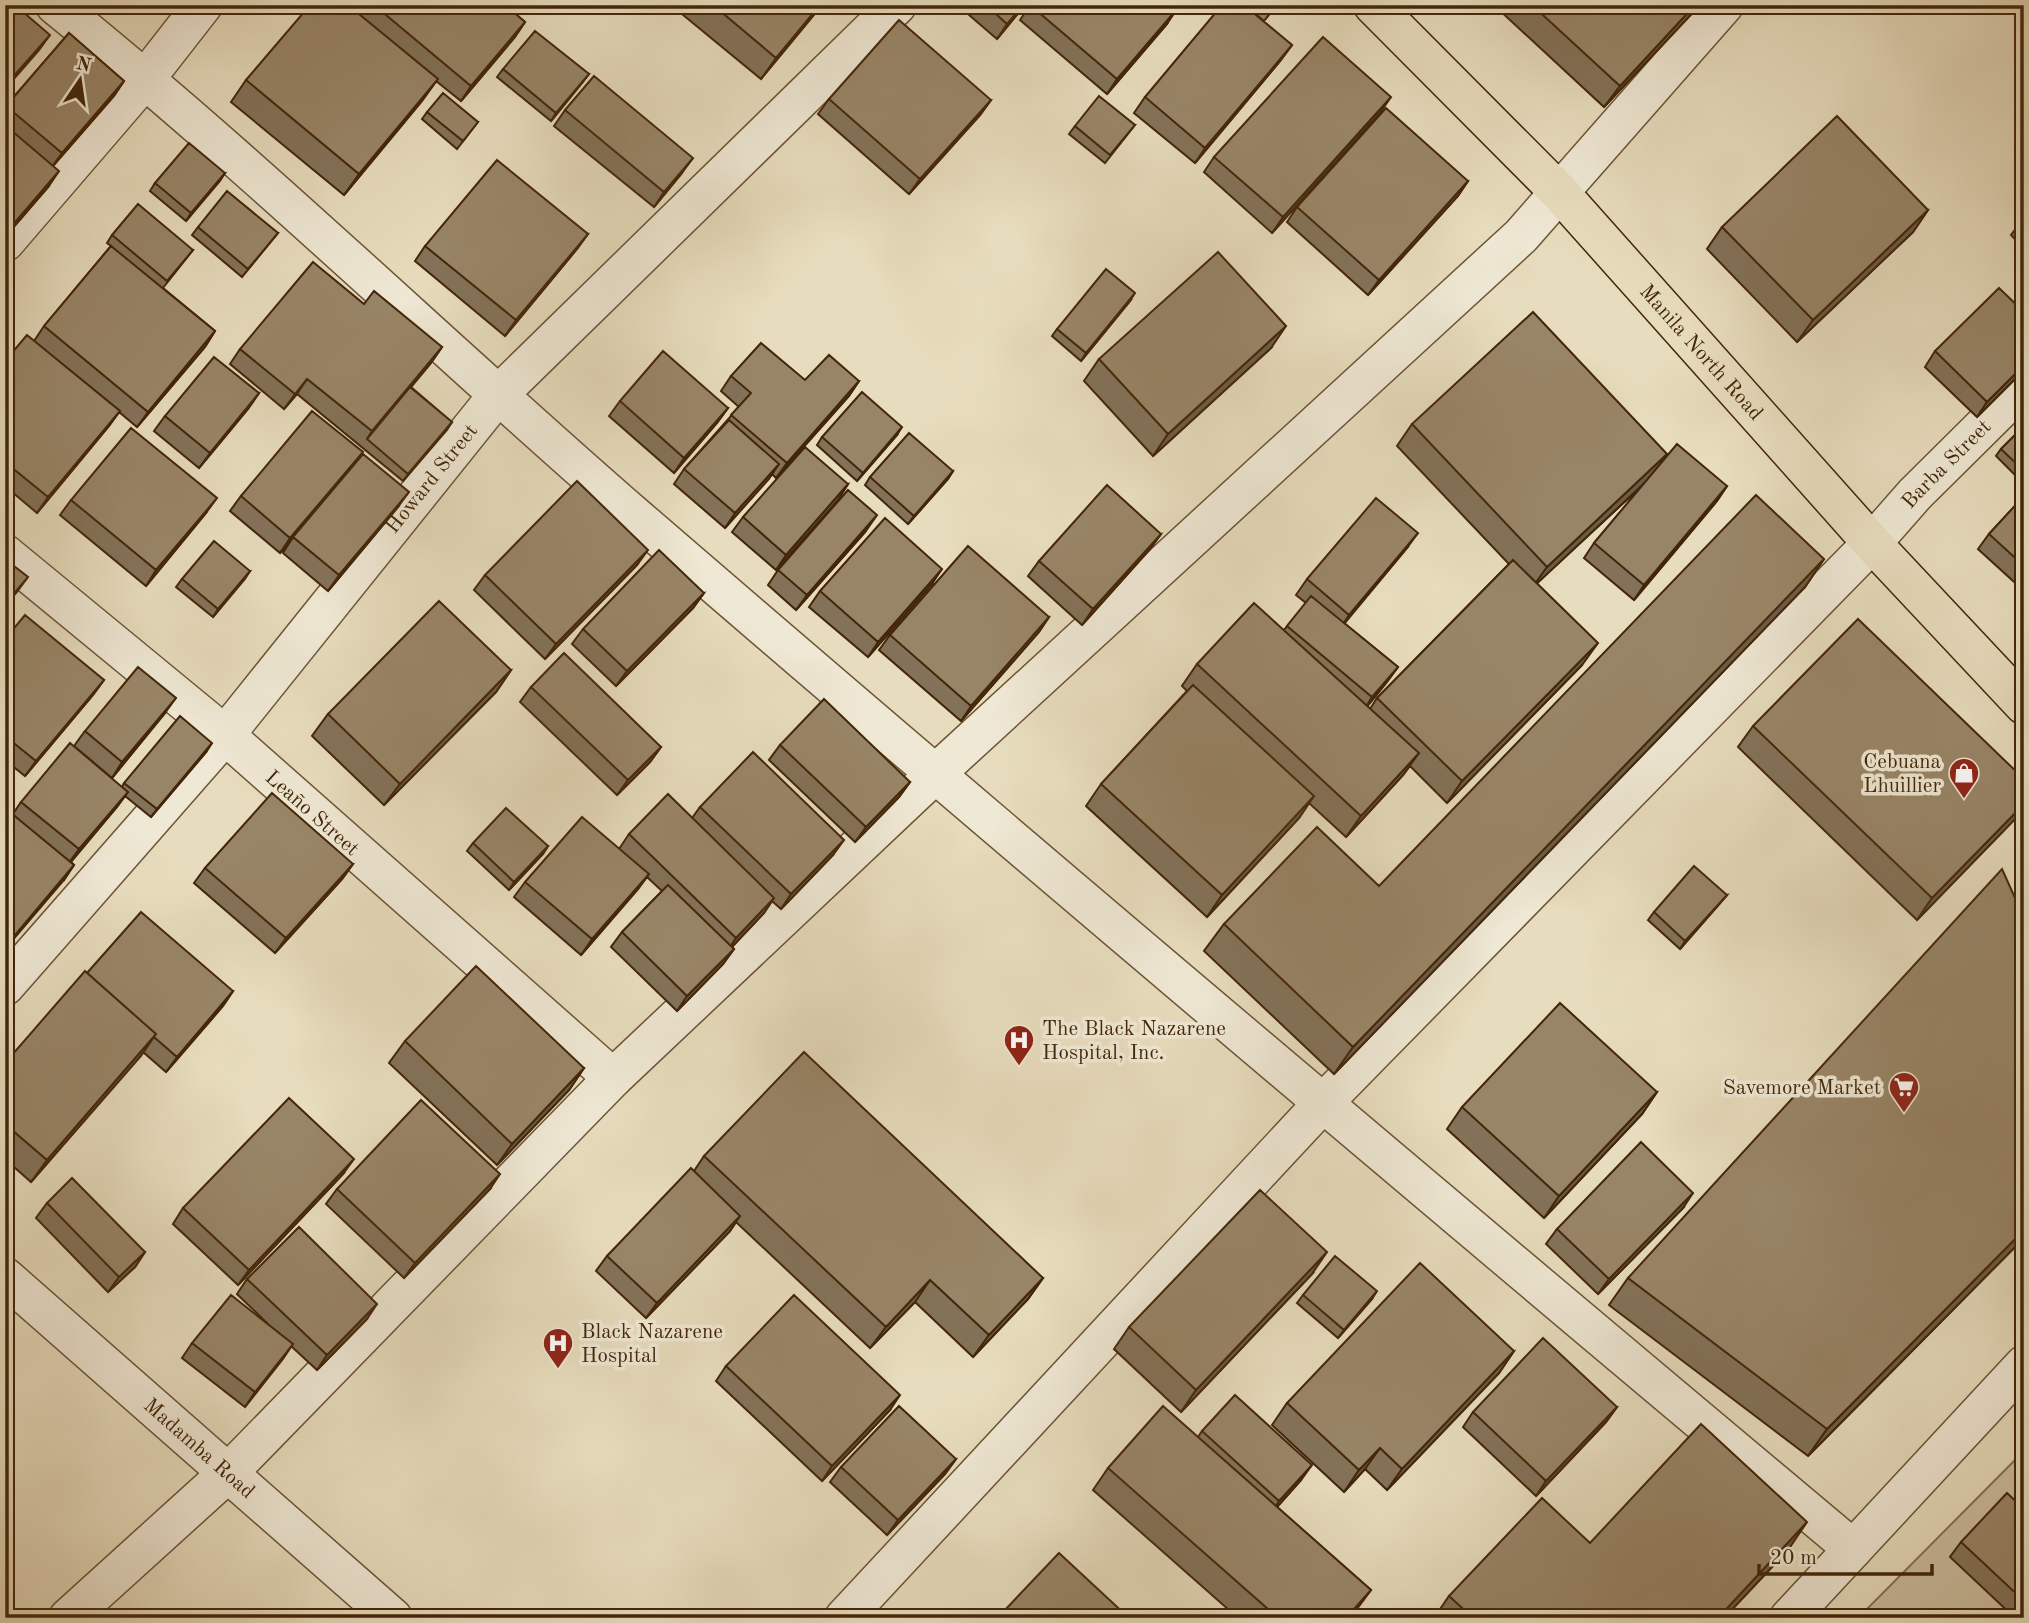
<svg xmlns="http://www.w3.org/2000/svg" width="2029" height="1623" font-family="'Old Standard TT',serif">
<rect width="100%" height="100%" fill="#e7dcbd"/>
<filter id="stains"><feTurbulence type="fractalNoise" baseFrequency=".00286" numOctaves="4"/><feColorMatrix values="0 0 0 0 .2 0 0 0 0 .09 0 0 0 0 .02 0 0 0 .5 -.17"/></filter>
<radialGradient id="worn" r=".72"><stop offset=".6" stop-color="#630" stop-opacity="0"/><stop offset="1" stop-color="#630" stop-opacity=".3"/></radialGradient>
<!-- green -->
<path fill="#cbbd9e" stroke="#877254" stroke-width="2" d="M2024,1451V1618H1858Z"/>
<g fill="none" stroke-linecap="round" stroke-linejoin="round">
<!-- minor casing -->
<g stroke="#6c5436" stroke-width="41">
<g id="minor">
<path d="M55,5C256,167 441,348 636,517C1039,865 1445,1207 1853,1549"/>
<path d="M5,242L146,78L203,5"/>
<path id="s1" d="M5,554L225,735L613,1078"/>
<path id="s2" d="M5,986L225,735L497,396L897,5"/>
<path id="s3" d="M5,1277L393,1618"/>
<path d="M68,1618L229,1472L613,1078L934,775L1521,236L1724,5"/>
<path id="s4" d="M844,1618L1322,1104L1872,543L1915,494L2024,386"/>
<path d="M1789,1618L2024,1365"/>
</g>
</g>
<!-- trunk casing -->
<g stroke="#432609" stroke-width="41">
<g id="trunk">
<path id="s5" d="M1373,5L1560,193L1872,543L2024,705"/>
</g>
</g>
<!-- minor -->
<use href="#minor" stroke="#efe8d4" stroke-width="38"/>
<!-- trunk -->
<use href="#trunk" stroke="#e7dcbd" stroke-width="38"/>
</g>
<!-- wall -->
<path fill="#837259" stroke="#432609" stroke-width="2" d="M122,5H136L130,12Z
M359,5H505L525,22L515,37L461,101L436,81L422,101L344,195L231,102L246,80L355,11Z
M671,5H822L761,79Z
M839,5H851L846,11Z
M963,5H1025L997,39L961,8Z
M1030,5L1167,24L1107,94L1020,20Z
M1497,5H1700L1604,107L1496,7Z
M1264,22L1292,45L1281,60L1195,163L1134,113L1145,97Z
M69,33L124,81L114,96L53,166L49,186L5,237V107Z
M503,69L589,74L551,121L497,77Z
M829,99L991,100L980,115L909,194L818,114Z
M565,110L682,173L654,207L554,126Z
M427,112L478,122L457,149L422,119Z
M1380,113L1272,233L1204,172L1214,157Z
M1135,125L1105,163L1069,134L1075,126Z
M225,173L186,221L150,191L155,183Z
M1468,181L1458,196L1368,295L1287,222L1297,207Z
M1928,210L1913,232L1797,342L1707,249L1722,227Z
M2024,218V249L2011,235Z
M198,227L278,233L242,277L192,235Z
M588,234L577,249L505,336L415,261L425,246Z
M112,235L193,250L163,288L215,331L205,347L137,427L119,412L109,426L37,513L5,486V361L34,341L44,326L111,246L107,243Z
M1130,301L1081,361L1052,336L1057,329Z
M364,304L442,347L431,363L411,387L452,422L403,481L297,394L284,409L230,364L240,349Z
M2024,312V370L1977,417L1925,367L1935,351Z
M1271,348L1153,456L1084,381L1099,359Z
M731,376L805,380L859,381L849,396L776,478L772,474L725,528L674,484L684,469L739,407L721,391Z
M259,393L248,409L199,468L154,431L165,416Z
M620,401L728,408L717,423L674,473L609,416Z
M1412,424L1667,454L1727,486L1717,501L1634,600L1584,558L1594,543L1643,485L1537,583L1582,665L1447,803L1410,766L1403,775L1346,837L1309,803L1299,818L1207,917L1086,806L1101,784L1187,691L1182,686L1197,664L1284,630L1306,603L1296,595L1307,579L1407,548L1344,623L1398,667L1387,682L1367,706L1370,709L1377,698L1509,564L1397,446Z
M2024,426V484L1996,456L2001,449Z
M897,435L857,481L817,445L822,437Z
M352,467L280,553L230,511L241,496Z
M953,471L948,479L908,524L865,485L870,477Z
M848,484L838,500L776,570L732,532L743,517Z
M2024,496V591L1978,549L1989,534Z
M71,500L206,513L146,586L60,515Z
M398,507L328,591L283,553L293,537Z
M866,531L796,610L768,585L778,570Z
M1161,534L1150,549L1082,625L1028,576L1039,561Z
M1824,559L1805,587L1334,1074L1204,951L1224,924L1379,886Z
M637,565L545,659L474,590L485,575Z
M250,571L213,617L176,587L182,579Z
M932,584L868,657L809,607L820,591Z
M704,593L693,608L616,686L572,644L583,629Z
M1049,617L1039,632L961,721L879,650L890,635Z
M5,639L104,680L93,695L25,776L5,760Z
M511,670L496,692L384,805L312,736L328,714Z
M531,687L661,747L650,762L617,795L520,702Z
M165,713L112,778L74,746L85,731Z
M1753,726L2024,779V809L1917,920L1738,747Z
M780,745L910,782L899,797L855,842L769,760Z
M207,751L151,817L125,796L117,807L71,862L74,865L64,880L13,814L21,802L122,787L124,783Z
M700,807L833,855L781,909L772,901L764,913L732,947L734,949L723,964L677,1011L611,947L622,932L662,891L647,877L638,889L581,955L514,897L525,882L619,849L629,834L692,818Z
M473,843L548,846L543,854L509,890L467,851Z
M353,864L342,879L275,953L194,883L205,868Z
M1727,895L1721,902L1680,949L1648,920L1654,912Z
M2024,918V1238L1808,1456L1609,1305L1628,1278Z
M87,973L233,991L223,1006L166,1072L143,1052L31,1182L5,1159V1063Z
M405,1041L584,1068L569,1090L497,1165L389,1063Z
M1657,1092L1642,1114L1544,1218L1447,1129L1462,1107Z
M704,1156L1043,1278L1028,1299L973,1357L915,1302L870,1348L736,1222L730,1231L646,1318L596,1271L607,1256L694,1171Z
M343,1174L238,1285L173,1224L183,1208Z
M337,1189H490L404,1278L326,1204Z
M47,1203L145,1252L135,1267L108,1292L36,1218Z
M1683,1208L1598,1294L1546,1244L1557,1229Z
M1312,1274L1181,1412L1114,1349L1129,1327Z
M247,1279L367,1319L317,1370L291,1346L245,1407L182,1358L192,1343L267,1323L237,1294Z
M1303,1295L1372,1299L1338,1338L1297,1303Z
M1514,1351L1499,1373L1387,1490L1365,1469L1344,1492L1272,1425L1287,1403Z
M726,1366L890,1410L822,1481L716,1381Z
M1617,1407L1606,1422L1536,1496L1463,1427L1473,1412Z
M1202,1431L1301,1480L1277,1507L1371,1590L1350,1618H1238L1093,1490L1108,1468L1198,1437Z
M956,1459L945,1474L887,1535L830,1482L841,1467Z
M2024,1509V1618H2015L1950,1557L1961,1542Z
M1788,1550L1724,1618H1434L1449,1596Z
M1003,1612L1129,1618H999Z"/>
<!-- shaded-wall -->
<path fill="#6a5d48" stroke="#432609" stroke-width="2" d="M820,5H822L761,79L776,58Z
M1023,5H1025L997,39L1007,24Z
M1695,5H1700L1604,107L1620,86Z
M1177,9L1167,24L1107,94L1117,79Z
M525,22L515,37L461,101L471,86Z
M50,35L39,50L5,89V86Z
M1292,45L1281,60L1195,163L1205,148Z
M589,74L583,82L551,121L556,113Z
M438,79L422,101L344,195L359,174Z
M124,81L114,96L51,168L62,153Z
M1391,97L1380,113L1272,233L1283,217Z
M991,100L980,115L909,194L920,179Z
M693,158L682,173L654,207L664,192Z
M59,171L49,186L5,237V234Z
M225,173L220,181L186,221L191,213Z
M1468,181L1458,196L1368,295L1379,280Z
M1928,210L1913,232L1797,342L1813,320Z
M588,234L577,249L505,336L516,320Z
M1135,293L1130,301L1081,361L1086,353Z
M1286,326L1271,348L1153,456L1168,434Z
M215,331L205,347L137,427L148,412Z
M442,347L431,363L367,439L372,431Z
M2024,365V370L1977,417L1987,402Z
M307,379L297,394L284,409L295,394Z
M859,381L849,396L776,478L787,463Z
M259,393L248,409L199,468L210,453Z
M728,408L717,423L674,473L684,458Z
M120,411L109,426L37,513L48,497Z
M452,422L447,430L403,481L408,474Z
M902,427L897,435L857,481L863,473Z
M363,452L352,467L280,553L290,538Z
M1667,454L1652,476L1532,588L1547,567Z
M779,464L769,479L725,528L735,513Z
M953,471L948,479L908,524L914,516Z
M848,484L838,500L776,570L786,555Z
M1727,486L1717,501L1634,600L1644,585Z
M409,492L398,507L328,591L339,575Z
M217,498L206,513L146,586L156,570Z
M877,515L866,531L796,610L807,595Z
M1418,533L1407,548L1339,630L1349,615Z
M1161,534L1150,549L1082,625L1093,609Z
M648,550L637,565L545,659L556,644Z
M1824,559L1805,587L1334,1074L1353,1047Z
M942,569L932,584L868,657L878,642Z
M250,571L245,579L213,617L218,609Z
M28,577L17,592L5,606V604Z
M704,593L693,608L616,686L627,671Z
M1049,617L1039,632L961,721L971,706Z
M1598,643L1582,665L1447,803L1462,781Z
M1398,667L1387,682L1362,713L1372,697Z
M511,670L496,692L384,805L400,784Z
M104,680L93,695L25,776L36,761Z
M176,698L165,713L112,778L122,762Z
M212,743L207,751L151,817L157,809Z
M661,747L650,762L617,795L628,780Z
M1419,753L1403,775L1346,837L1361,816Z
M910,782L899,797L855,842L866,827Z
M128,792L117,807L68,864L79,849Z
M1314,796L1299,818L1207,917L1222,895Z
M2024,804V809L2021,813L1917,920L1932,898Z
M844,840L833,855L781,909L791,894Z
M548,846L543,854L509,890L514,882Z
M353,864L342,879L275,953L286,938Z
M74,865L64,880L5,949V947Z
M649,874L638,889L581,955L592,939Z
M1727,895L1721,902L1680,949L1685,941Z
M774,898L764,913L726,953L736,938Z
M734,949L723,964L677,1011L687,996Z
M233,991L223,1006L166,1072L177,1057Z
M156,1034L141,1056L31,1182L47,1160Z
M584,1068L569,1090L497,1165L512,1144Z
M1657,1092L1642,1114L1544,1218L1559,1196Z
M354,1159L343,1174L238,1285L249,1270Z
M500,1174L490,1189L404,1278L415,1263Z
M1693,1193L1683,1208L1598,1294L1609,1279Z
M740,1216L730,1231L646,1318L657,1303Z
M2024,1230V1238L1808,1456L1827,1429Z
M145,1252L135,1267L108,1292L119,1277Z
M1327,1252L1312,1274L1181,1412L1196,1390Z
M1043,1278L1028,1299L973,1357L989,1335Z
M930,1280L915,1302L870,1348L886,1327Z
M1377,1291L1372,1299L1338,1338L1344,1330Z
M377,1304L367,1319L317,1370L327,1355Z
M293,1344L283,1359L245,1407L255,1392Z
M1514,1351L1499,1373L1387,1490L1402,1469Z
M900,1395L890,1410L822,1481L832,1466Z
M1617,1407L1606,1422L1536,1496L1546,1481Z
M1380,1448L1365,1469L1344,1492L1359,1470Z
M956,1459L945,1474L887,1535L898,1520Z
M1312,1465L1301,1480L1269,1516L1279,1501Z
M1807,1522L1788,1550L1724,1618H1718Z
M1371,1590L1350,1618H1346Z"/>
<!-- building -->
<path fill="#988567" stroke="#432609" stroke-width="2" d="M5,5H15L50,35L5,86Z
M310,5H348L438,79L359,174L246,80Z
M374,5H505L525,22L471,86Z
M713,5H820L776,58Z
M986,5H1023L1007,24Z
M1030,5H1173L1177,9L1117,79Z
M1222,5H1244L1292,45L1205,148L1145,97Z
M1245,5H1277L1264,21Z
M1532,5H1695L1620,86Z
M899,20L991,100L920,179L829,99Z
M535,31L589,74L556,113L503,69Z
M69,33L124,81L62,153L6,106Z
M1323,37L1391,97L1283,217L1214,157Z
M594,76L693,158L664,192L565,110Z
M443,93L478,122L463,141L427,112Z
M1099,96L1135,125L1110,155L1075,126Z
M1386,108L1468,181L1379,280L1297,207Z
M1837,116L1928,210L1813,320L1722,227Z
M5,125L59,171L5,234Z
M189,143L225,173L191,213L155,183Z
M497,160L588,234L516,320L425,246Z
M227,191L278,233L248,269L198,227Z
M138,204L193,250L167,281L112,235Z
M111,246L215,331L148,412L44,326Z
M1218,252L1286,326L1168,434L1099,359Z
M313,262L364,304L374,291L442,347L372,431L307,379L295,394L240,349Z
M1106,269L1135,293L1086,353L1057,329Z
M1999,288L2024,312V365L1987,402L1935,351Z
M1533,312L1667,454L1547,567L1412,424Z
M27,335L120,411L48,497L5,462V361Z
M761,343L805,380L829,355L859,381L787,463L731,415L751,393L731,376Z
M663,351L728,408L684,458L620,401Z
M214,357L259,393L210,453L165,416Z
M410,387L452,422L408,474L367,439Z
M862,392L902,427L863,473L822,437Z
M312,411L363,452L290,538L241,496Z
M729,420L779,464L735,513L684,469Z
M2024,426V471L2001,449Z
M131,428L217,498L156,570L71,500Z
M909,433L953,471L914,516L870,477Z
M1677,444L1727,486L1644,585L1594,543Z
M805,447L848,484L786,555L743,517Z
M363,454L409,492L339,575L293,537Z
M577,481L648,550L556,644L485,575Z
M1107,485L1161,534L1093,609L1039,561Z
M848,490L877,515L807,595L778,570Z
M1756,495L1824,559L1353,1047L1224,924L1317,827L1379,886Z
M2024,496V566L1989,534Z
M1376,498L1418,533L1349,615L1307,579Z
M885,518L942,569L878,642L820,591Z
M214,541L250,571L218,609L182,579Z
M968,546L1049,617L971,706L890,635Z
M659,550L704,593L627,671L583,629Z
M5,559L28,577L5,604Z
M1513,560L1598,643L1462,781L1377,698Z
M1311,596L1398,667L1372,697L1287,626Z
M439,601L511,670L400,784L328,714Z
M1254,603L1419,753L1361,816L1197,664Z
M25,615L104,680L36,761L5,736V639Z
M1858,619L2024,779V804L1932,898L1753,726Z
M564,653L661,747L628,780L531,687Z
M138,667L176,698L122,762L85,731Z
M1193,685L1314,796L1222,895L1101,784Z
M824,699L910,782L866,827L780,745Z
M180,716L212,743L157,809L124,783Z
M70,743L128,792L79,849L21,802Z
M753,752L844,840L791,894L700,807Z
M272,793L353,864L286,938L205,868Z
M668,794L774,898L736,938L629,834Z
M5,808L74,865L5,947Z
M506,808L548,846L514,882L473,843Z
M582,817L649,874L592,939L525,882Z
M1694,866L1727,895L1685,941L1654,912Z
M2002,869L2024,918V1230L1827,1429L1628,1278Z
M668,885L734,949L687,996L622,932Z
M141,912L233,991L177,1057L154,1037L156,1034L87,973Z
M476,966L584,1068L512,1144L405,1041Z
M85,971L156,1034L47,1160L5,1124V1063Z
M1560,1003L1657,1092L1559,1196L1462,1107Z
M804,1052L1043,1278L989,1335L930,1280L886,1327L704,1156Z
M289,1098L354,1159L249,1270L183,1208Z
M421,1100L500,1174L415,1263L337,1189Z
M1641,1142L1693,1193L1609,1279L1557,1229Z
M691,1168L740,1216L657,1303L607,1256Z
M72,1178L145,1252L119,1277L47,1203Z
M1260,1190L1327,1252L1196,1390L1129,1327Z
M299,1227L377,1304L327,1355L247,1279Z
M1335,1256L1377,1291L1344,1330L1303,1295Z
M1420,1263L1514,1351L1402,1469L1380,1448L1359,1470L1287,1403Z
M231,1295L293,1344L255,1392L192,1343Z
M794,1295L900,1395L832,1466L726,1366Z
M1543,1338L1617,1407L1546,1481L1473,1412Z
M1235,1395L1312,1465L1279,1501L1202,1431Z
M899,1406L956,1459L898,1520L841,1467Z
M1163,1406L1371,1590L1346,1618H1278L1108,1468Z
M1701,1424L1807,1522L1718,1618H1473L1449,1596L1542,1498L1590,1543Z
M2007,1493L2024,1509V1601L1961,1542Z
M1059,1553L1129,1618H1009L1003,1612Z"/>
<!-- icons -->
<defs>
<g id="shop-pin" transform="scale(1.575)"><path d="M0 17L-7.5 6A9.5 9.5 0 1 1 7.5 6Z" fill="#8f2418" stroke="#efe8d4"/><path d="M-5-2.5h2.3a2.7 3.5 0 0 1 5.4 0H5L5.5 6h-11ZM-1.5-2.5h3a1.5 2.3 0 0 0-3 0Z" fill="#fff"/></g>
<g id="hospital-pin" transform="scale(1.575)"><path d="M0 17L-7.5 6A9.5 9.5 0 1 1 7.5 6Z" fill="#8f2418" stroke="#efe8d4"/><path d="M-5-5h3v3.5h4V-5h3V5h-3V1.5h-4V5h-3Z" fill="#fff"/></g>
<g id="supermarket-pin" transform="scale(1.575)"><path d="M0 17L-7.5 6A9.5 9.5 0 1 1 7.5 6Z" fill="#8f2418" stroke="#efe8d4"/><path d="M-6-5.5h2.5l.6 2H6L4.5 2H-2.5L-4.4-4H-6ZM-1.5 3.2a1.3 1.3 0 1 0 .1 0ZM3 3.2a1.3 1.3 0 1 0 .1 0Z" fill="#fff"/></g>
</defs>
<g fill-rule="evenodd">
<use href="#shop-pin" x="1964" y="773"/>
<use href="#hospital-pin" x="1019" y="1040"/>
<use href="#supermarket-pin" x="1904" y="1087"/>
<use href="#hospital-pin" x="558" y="1343"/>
</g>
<g text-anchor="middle" stroke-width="7" stroke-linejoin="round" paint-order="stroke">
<!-- street labels -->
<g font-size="21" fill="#432609" stroke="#efe8d4">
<text dy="7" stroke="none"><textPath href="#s5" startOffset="478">Manila North Road</textPath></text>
<text dy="7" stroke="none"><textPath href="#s4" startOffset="1596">Barba Street</textPath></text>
<text dy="7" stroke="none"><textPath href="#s2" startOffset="663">Howard Street</textPath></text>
<text dy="7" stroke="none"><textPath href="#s1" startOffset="402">Leaño Street</textPath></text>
<text dy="7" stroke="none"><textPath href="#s3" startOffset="259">Madamba Road</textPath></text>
</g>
<!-- poi labels -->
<g font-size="21" fill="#432609" stroke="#efe8d4" text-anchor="end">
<text x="1941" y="768">Cebuana<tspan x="1941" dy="24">Lhuillier</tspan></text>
<text x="1042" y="1035" text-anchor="start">The Black Nazarene<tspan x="1042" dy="24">Hospital, Inc.</tspan></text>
<text x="1881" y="1094">Savemore Market</text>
<text x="581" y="1338" text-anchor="start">Black Nazarene<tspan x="581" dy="24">Hospital</tspan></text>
</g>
</g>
<!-- margin -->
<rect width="2029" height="1623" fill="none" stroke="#e7dcbd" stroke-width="28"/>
<rect x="7" y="7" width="2015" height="1609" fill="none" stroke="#432609" stroke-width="3.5"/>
<rect x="14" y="14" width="2001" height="1595" fill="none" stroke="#432609" stroke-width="2"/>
<!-- north arrow -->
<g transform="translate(80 80) rotate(13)" stroke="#efe8d4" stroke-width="5" paint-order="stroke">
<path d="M0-5L12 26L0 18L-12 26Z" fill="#432609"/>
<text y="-10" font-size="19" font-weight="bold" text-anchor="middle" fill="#432609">N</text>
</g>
<!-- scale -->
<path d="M1759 1564v10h173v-10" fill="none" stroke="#432609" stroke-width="3.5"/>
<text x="1770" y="1564" font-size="21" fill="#432609" stroke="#efe8d4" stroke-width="5" paint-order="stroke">20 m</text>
<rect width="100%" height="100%" filter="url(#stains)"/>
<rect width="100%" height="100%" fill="url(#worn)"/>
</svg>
